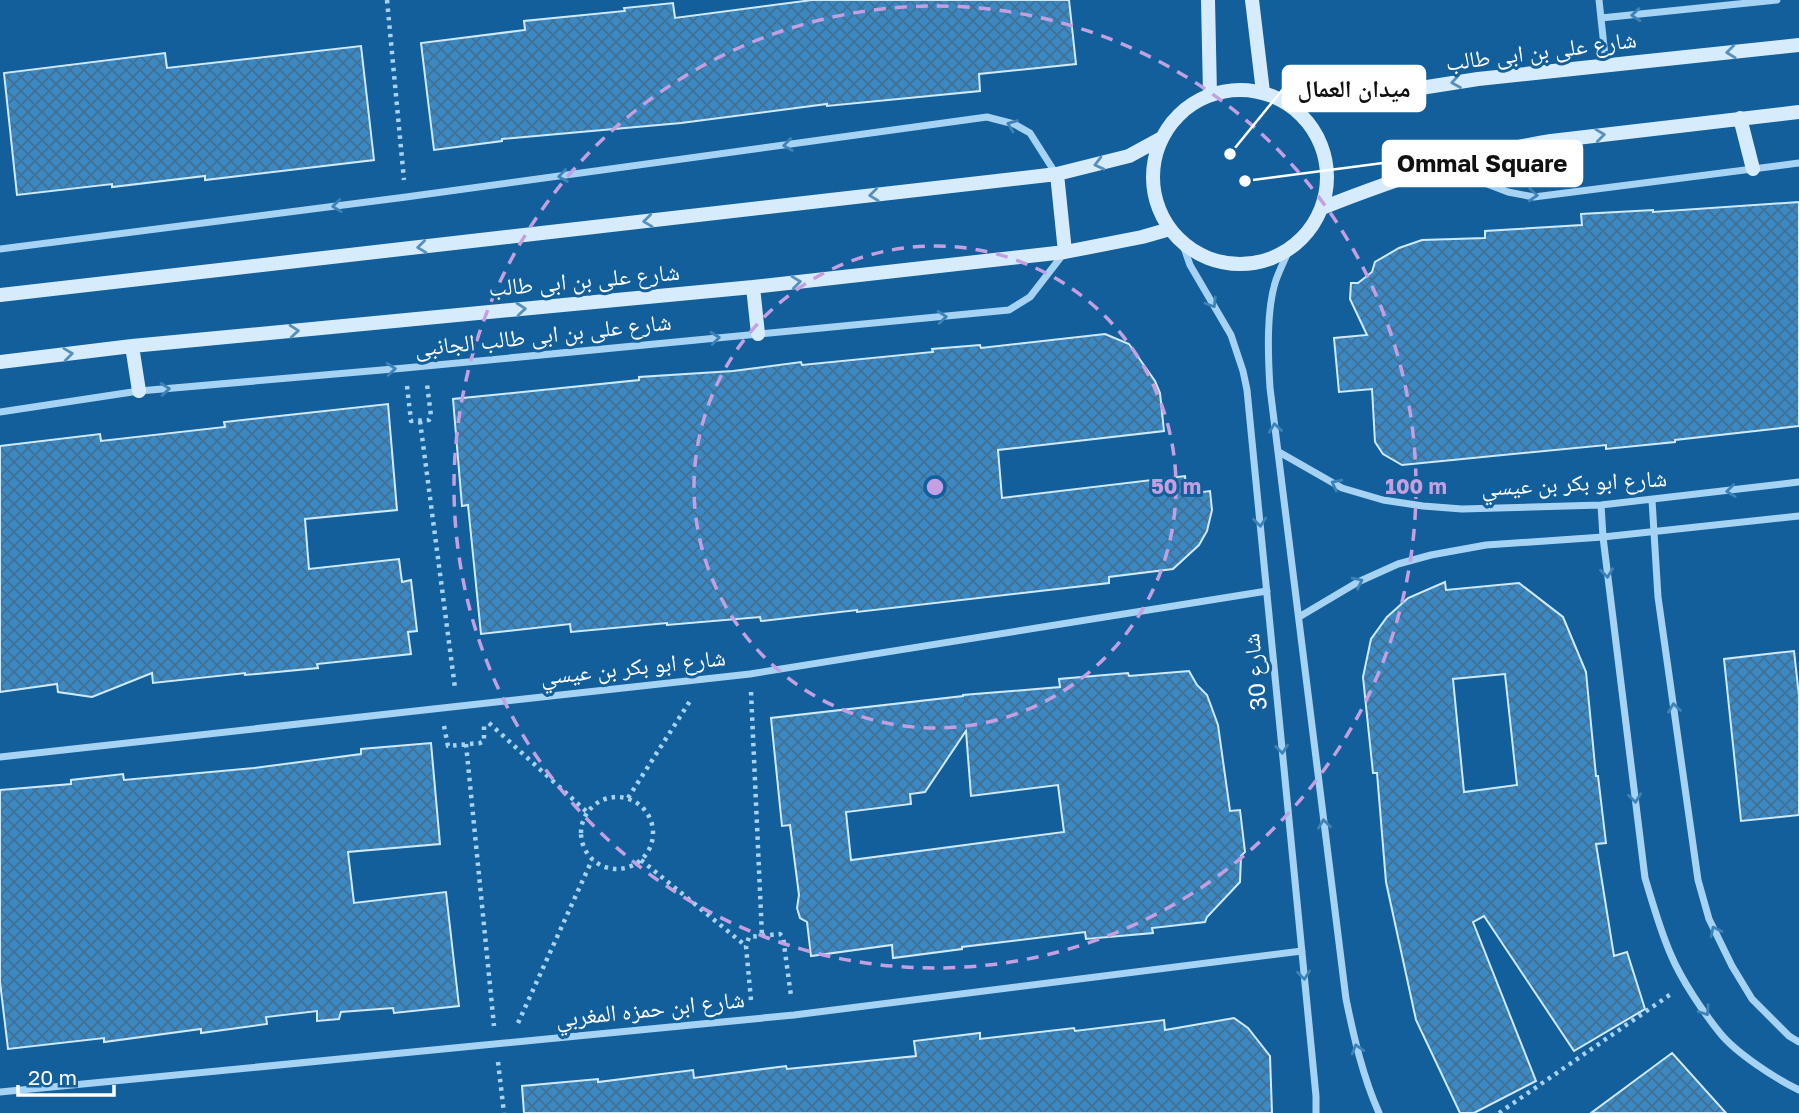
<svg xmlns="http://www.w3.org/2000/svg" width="1799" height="1113" font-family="'Golos Text','Noto Naskh Arabic',sans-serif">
<defs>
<pattern id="building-cross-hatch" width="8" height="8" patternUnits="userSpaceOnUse" patternTransform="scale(1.75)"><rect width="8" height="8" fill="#3b88c2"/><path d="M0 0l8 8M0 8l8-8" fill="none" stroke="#427093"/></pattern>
</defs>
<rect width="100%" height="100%" fill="#125f9b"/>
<!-- building -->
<path fill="url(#building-cross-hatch)" stroke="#cfeafe" stroke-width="2" fill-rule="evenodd" d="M812,0H1069L1076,64L979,74L980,91L827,106V104L681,123L502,139V141L434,150L421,43L525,30L524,21L625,11L624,8L673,3L675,18Z
M361,46L374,160L205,180V176L112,187V184L17,195L4,73L165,53L167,68Z
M1799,202V426L1675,440V442L1606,449V445L1402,465L1383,454L1375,442L1372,389L1339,392L1334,338L1367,335L1350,299L1351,283H1358L1372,272L1375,262L1399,248L1422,240L1485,238V231L1582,225L1581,214L1653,210V212Z
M1105,334L1129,344L1155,381L1160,393L1164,431L998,450L1002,498L1185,476L1187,494L1210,491L1212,510L1207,531L1199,545L1173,569L1109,577V583L857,612V610L761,621L760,617L667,625V623L571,632L570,624L481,634L468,505L462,506L453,399L639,380V377L733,371L801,362L802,365L933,352L932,349L980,345L981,348Z
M388,404L397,510L305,519L309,569L399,559L402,582L411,580L417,631L408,632L411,654L317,664L318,668L245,675V673L153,683L152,673L92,697L58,692L57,684L0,692V446L100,434L101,441L225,427L224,422Z
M1445,582L1446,590L1519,583L1563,617L1586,672L1596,776H1598L1606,843L1596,844L1614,956L1627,952L1645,1009L1574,1051L1484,916L1473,922L1536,1081L1474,1113H1460L1416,1020L1386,882L1377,773H1373L1363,677L1371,639L1387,617L1408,598ZM1505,674L1517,785L1464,792L1453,679Z
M1794,651L1799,696V815L1741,821L1724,659Z
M1189,671L1197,685L1207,695L1218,725L1230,811L1240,810L1245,852L1241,856L1240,882L1207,917L1205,922L1152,928L1153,933L1086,939L1085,932L962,947V949L893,958L892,945L811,956L807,922L800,918L797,908L799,895L790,825L782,826L771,718L963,696V695L1060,687L1059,679L1128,673L1129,676ZM966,731L971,796L1058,785L1064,832L851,860L846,812L911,804L910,794L925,792Z
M431,743L440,844L348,852L354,903L446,892L459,1006L394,1013L393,1008L341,1012L339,1019L317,1021V1011L266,1017L267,1024L201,1033V1029L104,1042V1038L8,1049L0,982V790L71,784V780L123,774L124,780L254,768L361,754V749Z
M1234,1018L1248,1028L1270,1056L1272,1113H524L522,1086L598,1079V1082L693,1070L694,1078L786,1066L787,1069L916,1056L914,1041L980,1033V1039L1074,1028L1075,1031L1164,1020L1165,1030Z
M1672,1053L1726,1113H1591Z"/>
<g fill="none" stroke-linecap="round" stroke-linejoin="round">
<!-- path -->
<path stroke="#a6d3f4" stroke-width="4.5" stroke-dasharray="3.5 5" stroke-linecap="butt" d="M387,0L404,180
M407,386L411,421L429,420L431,416L427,384
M420,421L455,688
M751,692L762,936
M489,723L587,812
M444,726L448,746L480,743L484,741V723
M466,744L494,1026
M581 833a36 36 0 1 1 72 0a36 36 0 1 1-72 0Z
M628,798L690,701
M641,860L746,946
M751,1000L746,946L749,937L780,934L783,937L791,996
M518,1023L592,860
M498,1062L504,1113
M1499,1113L1671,994"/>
<!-- street -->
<path stroke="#a6d3f4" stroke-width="7" d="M1599,0L1606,65
M1601,18L1777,0
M1451,165L1482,182L1508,192L1534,197L1799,163
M1182,242L1190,265L1231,335L1243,371L1247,390L1316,1096V1113
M0,249L406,197L987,117L1014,124L1030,133L1056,174
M1289,250C1285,259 1280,269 1276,280C1266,310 1268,356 1270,388L1346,999C1354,1038 1363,1077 1379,1113
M0,412L139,391L405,368L1009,310L1030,297L1064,253
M1279,452L1342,488L1383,500L1423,506L1462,509L1601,505L1799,482
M1652,500L1658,597L1698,880L1709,919L1732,966L1752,999L1789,1036L1799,1042
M1601,505L1603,537L1645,878C1653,904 1660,930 1671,955C1681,979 1703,1012 1720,1033C1736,1053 1776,1079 1799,1090
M1299,617L1358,582L1398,564L1431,555L1486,545L1603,537L1799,516
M0,757L750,674L1267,591
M0,1092L794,1015L1302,951"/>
<!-- secondary -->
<path stroke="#d6ecfd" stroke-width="14" d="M1208,0L1210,94
M1252,0L1263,92
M1153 177a87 87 0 1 1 174 0a87 87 0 1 1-174 0Z
M1287,103L1408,90L1478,79L1799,45
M1740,118L1753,169
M1057,174L1065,252
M1322,208C1398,178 1469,154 1551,141L1799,112
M753,287L758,334
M0,295L1057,174L1129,156L1162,138
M132,346L139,391
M0,362L132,346L753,287L1065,252L1142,237L1170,229"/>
</g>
<!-- one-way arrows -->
<defs><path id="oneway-chevron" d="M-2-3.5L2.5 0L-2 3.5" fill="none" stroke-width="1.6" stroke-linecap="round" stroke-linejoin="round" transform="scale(1.75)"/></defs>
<g stroke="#3e82b6">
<use href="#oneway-chevron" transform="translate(1636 15) rotate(175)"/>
<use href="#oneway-chevron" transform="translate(1012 125) rotate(-159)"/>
<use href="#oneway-chevron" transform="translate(788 145) rotate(172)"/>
<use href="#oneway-chevron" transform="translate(563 176) rotate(172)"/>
<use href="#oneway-chevron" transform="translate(1533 195) rotate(3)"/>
<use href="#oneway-chevron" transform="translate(337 206) rotate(173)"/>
<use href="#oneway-chevron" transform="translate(1212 303) rotate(58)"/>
<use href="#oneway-chevron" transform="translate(942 317) rotate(-5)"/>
<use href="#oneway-chevron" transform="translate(715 338) rotate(-6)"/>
<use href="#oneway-chevron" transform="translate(391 369) rotate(-5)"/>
<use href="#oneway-chevron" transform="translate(165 389) rotate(-5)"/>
<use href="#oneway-chevron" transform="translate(1275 428) rotate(-98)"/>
<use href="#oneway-chevron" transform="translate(1336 484) rotate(-153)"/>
<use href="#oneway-chevron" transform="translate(1731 491) rotate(173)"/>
<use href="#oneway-chevron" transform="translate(1260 522) rotate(84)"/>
<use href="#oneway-chevron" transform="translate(1607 573) rotate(83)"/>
<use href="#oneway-chevron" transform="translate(1358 582) rotate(-26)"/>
<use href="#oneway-chevron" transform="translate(1674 708) rotate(-98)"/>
<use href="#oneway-chevron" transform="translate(1282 749) rotate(84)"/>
<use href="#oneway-chevron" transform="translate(1635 798) rotate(83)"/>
<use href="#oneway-chevron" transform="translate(1324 824) rotate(-97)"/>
<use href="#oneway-chevron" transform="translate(1715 931) rotate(-116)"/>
<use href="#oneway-chevron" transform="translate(1304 975) rotate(84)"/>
<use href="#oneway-chevron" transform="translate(1705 1011) rotate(56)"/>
<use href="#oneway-chevron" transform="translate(1357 1049) rotate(-106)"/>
</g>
<g stroke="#5790bd">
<use href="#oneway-chevron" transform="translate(1731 52) rotate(174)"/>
<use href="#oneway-chevron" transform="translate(1456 82) rotate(171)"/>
<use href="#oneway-chevron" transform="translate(1600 135) rotate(-7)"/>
<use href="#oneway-chevron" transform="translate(1099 164) rotate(166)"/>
<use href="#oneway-chevron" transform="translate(874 195) rotate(173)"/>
<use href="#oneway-chevron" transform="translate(648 221) rotate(173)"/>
<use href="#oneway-chevron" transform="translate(422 247) rotate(173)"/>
<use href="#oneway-chevron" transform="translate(796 282) rotate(-7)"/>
<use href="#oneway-chevron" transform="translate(521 309) rotate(-5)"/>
<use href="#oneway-chevron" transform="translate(294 331) rotate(-5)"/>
<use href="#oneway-chevron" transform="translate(68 354) rotate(-7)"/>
</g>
<!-- distance rings -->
<g fill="none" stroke="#c4a0e2" stroke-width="3.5" stroke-dasharray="12 9">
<circle cx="935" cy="487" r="241"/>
<circle cx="935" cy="487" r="481"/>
</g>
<g text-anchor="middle" stroke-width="6" stroke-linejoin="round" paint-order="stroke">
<!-- street labels -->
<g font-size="23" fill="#fff" stroke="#125f9b">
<text transform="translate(1541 51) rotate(-7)" y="8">شارع على بن ابى طالب</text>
<text transform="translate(584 280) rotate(-5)" y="8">شارع على بن ابى طالب</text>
<text transform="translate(543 335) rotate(-6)" y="8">شارع على بن ابى طالب الجانبى</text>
<text transform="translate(1574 483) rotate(-3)" y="8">شارع ابو بكر بن عيسي</text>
<text transform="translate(633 667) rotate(-6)" y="8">شارع ابو بكر بن عيسي</text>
<text transform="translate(1255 672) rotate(-96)" y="8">شارع 30</text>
<text transform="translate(650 1009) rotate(-6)" y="8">شارع ابن حمزه المغربي</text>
</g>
</g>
<circle cx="935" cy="487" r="10" fill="#c4a0e2" stroke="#125f9b" stroke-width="3.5"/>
<g font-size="21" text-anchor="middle" font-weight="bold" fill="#c4a0e2" stroke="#125f9b" stroke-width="6" stroke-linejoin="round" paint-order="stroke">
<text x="1176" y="494">50 m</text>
<text x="1416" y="494">100 m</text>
</g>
<!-- callouts -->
<path fill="none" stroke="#fff" stroke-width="2.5" d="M1230 154L1283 89M1245 181L1383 163"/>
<g fill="#fff" stroke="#125f9b" stroke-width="2.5">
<circle cx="1230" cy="154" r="7"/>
<circle cx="1245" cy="181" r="7"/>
</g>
<g fill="#fff" stroke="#fff" stroke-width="2.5">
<rect x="1283" y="66" width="142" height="45" rx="7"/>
<rect x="1383" y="141" width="199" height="45" rx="7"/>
</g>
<g font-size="24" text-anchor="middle" font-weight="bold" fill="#111">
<text x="1354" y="97">ميدان العمال</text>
<text x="1482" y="172">Ommal Square</text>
</g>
<!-- scale -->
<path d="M18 1085v10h96v-10" fill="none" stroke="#ffffff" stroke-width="3.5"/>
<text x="28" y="1085" font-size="21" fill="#ffffff" stroke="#125f9b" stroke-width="5" paint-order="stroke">20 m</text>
</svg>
